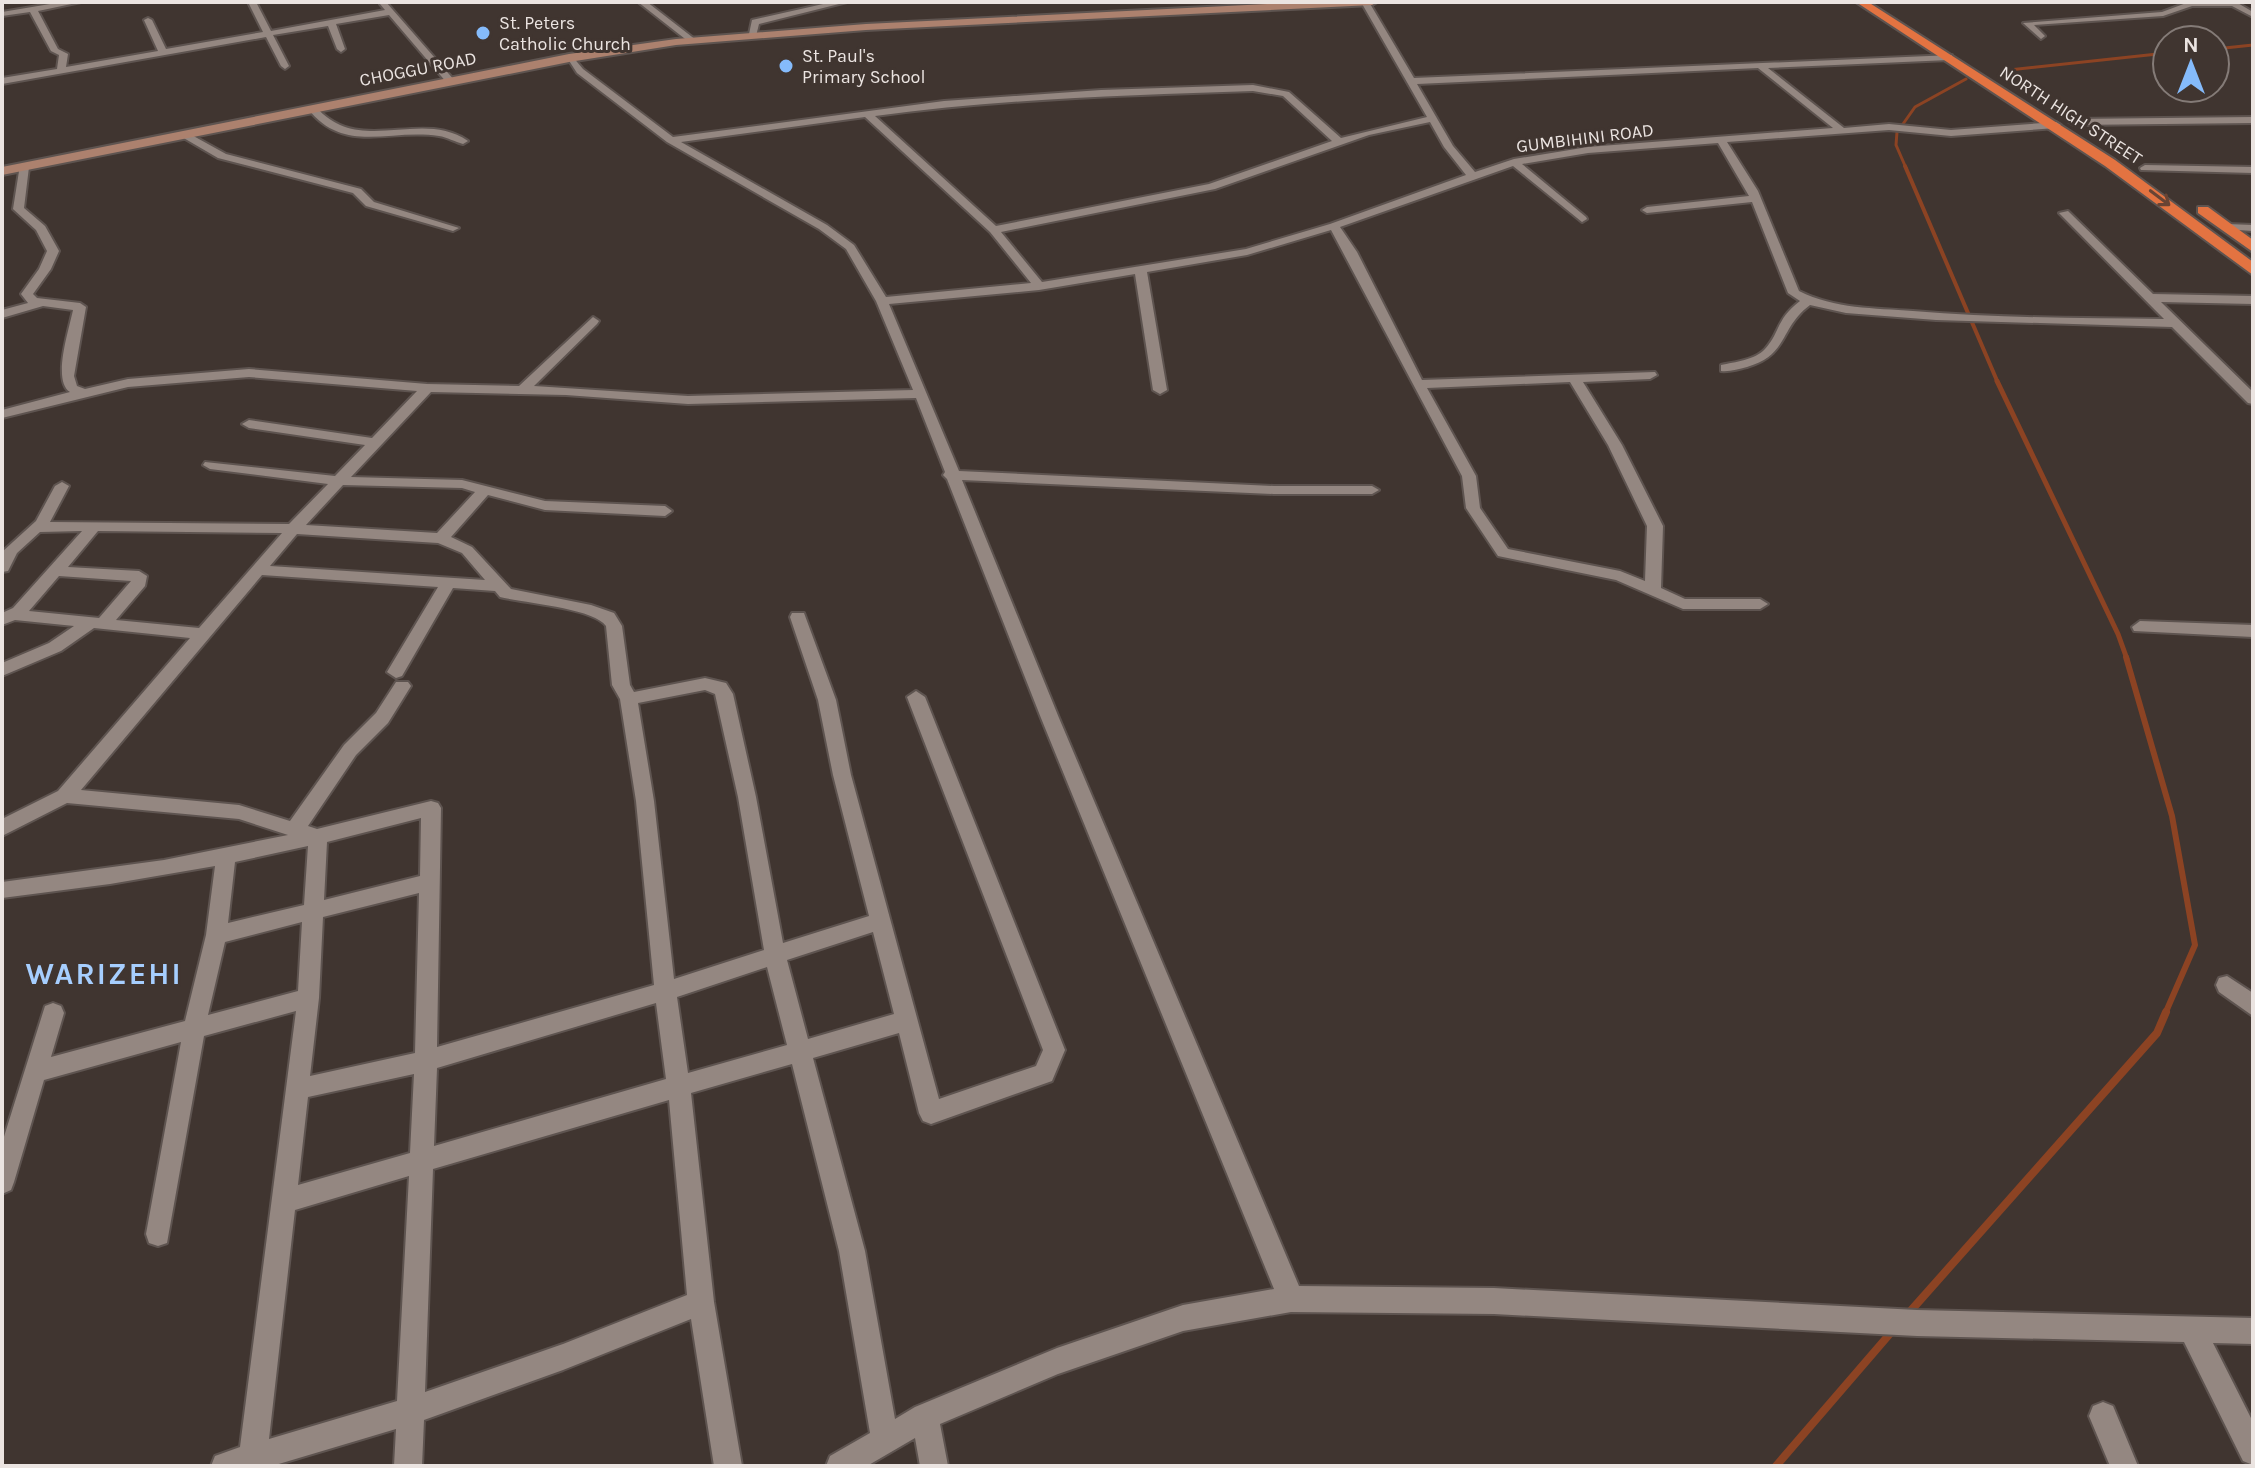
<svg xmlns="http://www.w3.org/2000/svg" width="2255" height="1468" font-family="Karla,sans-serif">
<rect width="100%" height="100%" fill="#403530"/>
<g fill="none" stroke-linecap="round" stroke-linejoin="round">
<!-- stream-far4 -->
<path stroke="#8c4323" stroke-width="3" d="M2215,49L2253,45
M2009,70L2167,53
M1903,124L1915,107L1966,79
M1897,132L1896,145L1906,168"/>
<!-- stream-far3 -->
<path stroke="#8c4323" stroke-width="4" d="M1905,166L1998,383"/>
<!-- stream-far2 -->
<path stroke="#8c4323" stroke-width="5" d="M1997,381L2118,634L2127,659"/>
<!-- stream-far1 -->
<path stroke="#8c4323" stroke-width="6" d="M2126,657L2172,816L2195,945L2165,1014"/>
<!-- stream -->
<path stroke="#8c4323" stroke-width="8" d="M1907,1315L2157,1033L2166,1012
M1776,1466L1894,1329"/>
<!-- street casing -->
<g stroke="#5e5450" stroke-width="4">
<path id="street" d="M62,2H81L38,11L58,49L68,54L66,67L158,51L144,20L148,18L152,20L166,49L263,32L248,2H256L271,31L385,10L380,4L386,2L455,81L447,83L389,15L336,24L345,49L341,52L337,49L328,26L273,35L289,66L285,69L281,66L266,37L2,84V78L57,69L59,55L51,51L30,12L2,16V12Z
M638,2H647L696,40L689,42Z
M832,2H847L759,24L756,36L749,34L752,20Z
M1361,2H1369L1414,78L1952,55L1949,60L1768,68L1844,128L1889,124L1951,130L2056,122L2061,125L2056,128L1951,136L1889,130L1727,142L1758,191L1799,291C1835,309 1874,308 1913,311C1997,318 2080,318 2164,319L2059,213L2068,211L2153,294L2253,296V304L2161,302L2253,392V404L2248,403L2172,327L1936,320L1846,313L1810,305C1779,328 1789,355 1747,367C1738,369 1730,372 1721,371V365C1735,362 1755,360 1765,349C1780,333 1776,319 1800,301L1788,293L1752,202L1647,213L1642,210L1647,207L1749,196L1718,143L1588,153L1522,164L1586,217L1587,219L1582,222L1513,166L1340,227L1357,252L1422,380L1655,372L1657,375L1650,379L1583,382L1622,445L1663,526L1661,588L1685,599H1760L1768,604L1760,609H1683L1616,580L1498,556L1466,508L1462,476L1331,230L1247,255L1147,272L1167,390L1160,394L1153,390L1135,274L1039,290L889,304L959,471L1274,486H1372L1379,490L1372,494H1274L962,480L1059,718L1299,1286L1494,1288L1917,1310L2253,1318V1344L2213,1343L2253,1422V1465L2243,1461L2184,1342L1917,1336L1494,1314L1291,1312L1183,1331L1058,1374L940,1424L948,1466H920L915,1438L867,1466H826L830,1456L870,1433L839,1251L792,1064L691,1093L714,1302L742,1466H714L691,1319L563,1370L424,1420L422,1466H394L396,1429L272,1466H211L215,1456L240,1447L296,1011L204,1036L167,1243L158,1246L149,1243L146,1234L181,1042L44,1080L14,1182L11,1190L2,1194V1143L45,1006L53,1003L61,1006L64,1013L51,1057L185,1021L206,935L215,866L110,884L2,898V882L164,860L288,835L239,819L67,803L2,836V819L58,791L190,638L94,628L61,651L2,676V663L49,643L74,626L15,620L2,625V613L13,608L82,531L40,532L17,553L8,571L2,572V552L36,521L55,486L62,482L69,486L50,522L289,524L328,484L210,469L203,465L205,462L335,476L365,445L249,428L242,424L249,420L372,438L417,391L249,377L128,387L2,418V410L70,392C52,381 69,330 73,310L43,306L2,318V310L28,303L21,294L39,269L47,251L36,230L13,209L20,165L29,167L24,208L45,226L59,251L51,269L33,294L37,298L80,303L86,307L74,376L77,386L85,389L128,379L249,369L427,384L519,386L593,317L599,321L597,324L534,386L688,396L913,390L876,301L846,249L819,229L667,142L577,73L566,56H572L583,69L673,137L944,101L1101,90L1253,85L1289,92L1341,138L1427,117ZM1758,68L1833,128L1588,147L1514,159L1475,172L1453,146L1417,84ZM1253,91L1283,96L1332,141L1209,184L996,226L875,116C1000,99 1127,95 1253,91ZM865,117L990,232L1031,283L886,297L854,245L827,225L681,142ZM1430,122L1444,147L1466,175L1330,224L1246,249L1042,282L1001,232L1215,189L1369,135ZM1570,382L1608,445L1647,526L1645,581L1620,571L1508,549L1480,508L1476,476L1427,388ZM431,392L566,395L688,404L916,398L945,472L943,475L947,479L1041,718L1274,1289L1183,1305L1057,1348L915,1407L895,1419L865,1251L813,1058L899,1033L919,1113L923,1121L931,1124L1052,1081L1065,1050L925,697L916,691L907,697L1043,1050L1036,1066L939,1099L851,775L836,700L804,613H792L790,617L818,700L833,775L869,916L783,943L756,797L733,694L726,683L705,678L634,692L630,685L622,626L614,613L591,605L511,589L472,547L451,537L488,495L545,510L665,516L672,511L665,506L545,501L462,480L351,477ZM343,485L462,488L475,492L437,533L306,525ZM98,531L282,533L199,628L116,620L145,586L147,576L139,571L68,567ZM297,534L438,543L462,553L485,580L270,566ZM262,575L438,587L387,672L396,678L402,676L453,588L495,591L500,597C523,603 594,608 606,626L612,685L620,699L636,801L654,985L437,1047L441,808L438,803L431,801L317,829L308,826L356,755L388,723L411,686L408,682H396L376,713L344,745L290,821L239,805L81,790ZM59,576L131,581L99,618L29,611ZM705,690L715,694L738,797L764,950L674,979L654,801L638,703ZM421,818L420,876L324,900L327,842ZM308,846L304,905L228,923L235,862ZM419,893L415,1053L310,1076L319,998L323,917ZM302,922L298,991L208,1015L225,942ZM873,932L894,1014L808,1039L787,960ZM767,967L787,1045L688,1073L677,997ZM656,1003L666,1079L434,1146L437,1068ZM414,1074L410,1153L298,1185L308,1097ZM669,1100L687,1295L563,1344L425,1392L433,1169ZM409,1176L397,1401L269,1439L295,1210Z
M2189,2H2236L2253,12V17L2232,6H2192L2163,16L2034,25L2045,36L2041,39L2023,23L2162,12Z
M310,107H316C360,157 420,108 468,141L463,144C455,142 447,137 439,136C390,128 345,155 308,109Z
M2253,117V123L2074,125L2069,122L2074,119Z
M182,133H188L226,154L361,189L374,202L459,228L453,231L366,206L353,193L218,158L182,137Z
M2145,165L2253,167V173L2141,170L2140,168Z
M2227,224L2253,225V231L2223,229L2221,227Z
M2140,621L2253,625V637L2134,631L2132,627Z
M2227,976L2253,993V1016L2219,992L2216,985L2219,978Z
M2103,1402L2113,1406L2138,1466H2110L2089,1416L2093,1406Z"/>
</g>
<!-- secondary casing -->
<g stroke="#5e5450" stroke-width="4">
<path id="secondary" d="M1307,2H1377L1372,5L866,30L676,45L569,62L2,175V167L569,54L676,39L866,24Z"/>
</g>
<!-- highway casing -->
<g stroke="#5e5450" stroke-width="4">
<path id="highway" d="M1856,2H1868L2115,160L2253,262V275L2105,166Z
M2198,207H2208L2253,240V252L2198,213Z"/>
</g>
<!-- street -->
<use href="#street" fill="#948781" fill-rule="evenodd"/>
<!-- secondary -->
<use href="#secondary" fill="#ac816e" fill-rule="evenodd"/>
<!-- highway -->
<use href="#highway" fill="#e37341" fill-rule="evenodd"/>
</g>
<!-- one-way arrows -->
<defs><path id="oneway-shaft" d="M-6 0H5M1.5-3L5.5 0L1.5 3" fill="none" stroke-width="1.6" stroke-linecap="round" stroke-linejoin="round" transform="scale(2)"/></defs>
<use stroke="#694434" href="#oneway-shaft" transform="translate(2160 198) rotate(37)"/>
<!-- markers -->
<g fill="#85bbfb" stroke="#403530" stroke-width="3">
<circle cx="483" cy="33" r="8"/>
<circle cx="786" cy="66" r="8"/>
</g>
<g text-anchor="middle" stroke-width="6" stroke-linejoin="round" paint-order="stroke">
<!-- far-poi labels -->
<g font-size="18" fill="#ebe4e1" stroke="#403530" text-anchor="start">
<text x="499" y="29">St. Peters<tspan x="499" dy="21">Catholic Church</tspan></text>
<text x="802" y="62">St. Paul's<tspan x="802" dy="21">Primary School</tspan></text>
</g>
<!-- far-street labels -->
<g font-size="18" fill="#ebe4e1" stroke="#403530">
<text transform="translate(418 69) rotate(-11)" y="6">CHOGGU ROAD</text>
<text transform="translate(2071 115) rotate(33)" y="6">NORTH HIGH STREET</text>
<text transform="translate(1585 138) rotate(-7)" y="6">GUMBIHINI ROAD</text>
</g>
<!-- district labels -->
<g font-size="30" font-weight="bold" letter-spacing="2" fill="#a6cefe" stroke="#403530">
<text x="104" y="984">WARIZEHI</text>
</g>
</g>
<!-- border -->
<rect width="2255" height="1468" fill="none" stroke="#ebe4e1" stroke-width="8"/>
<!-- north arrow -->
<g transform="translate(2191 64)"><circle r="38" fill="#403530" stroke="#847b77" stroke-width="2"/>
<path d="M0-6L14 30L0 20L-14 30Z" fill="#85bbfb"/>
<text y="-12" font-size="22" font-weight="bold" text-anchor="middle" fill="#ebe4e1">N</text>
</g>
</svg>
